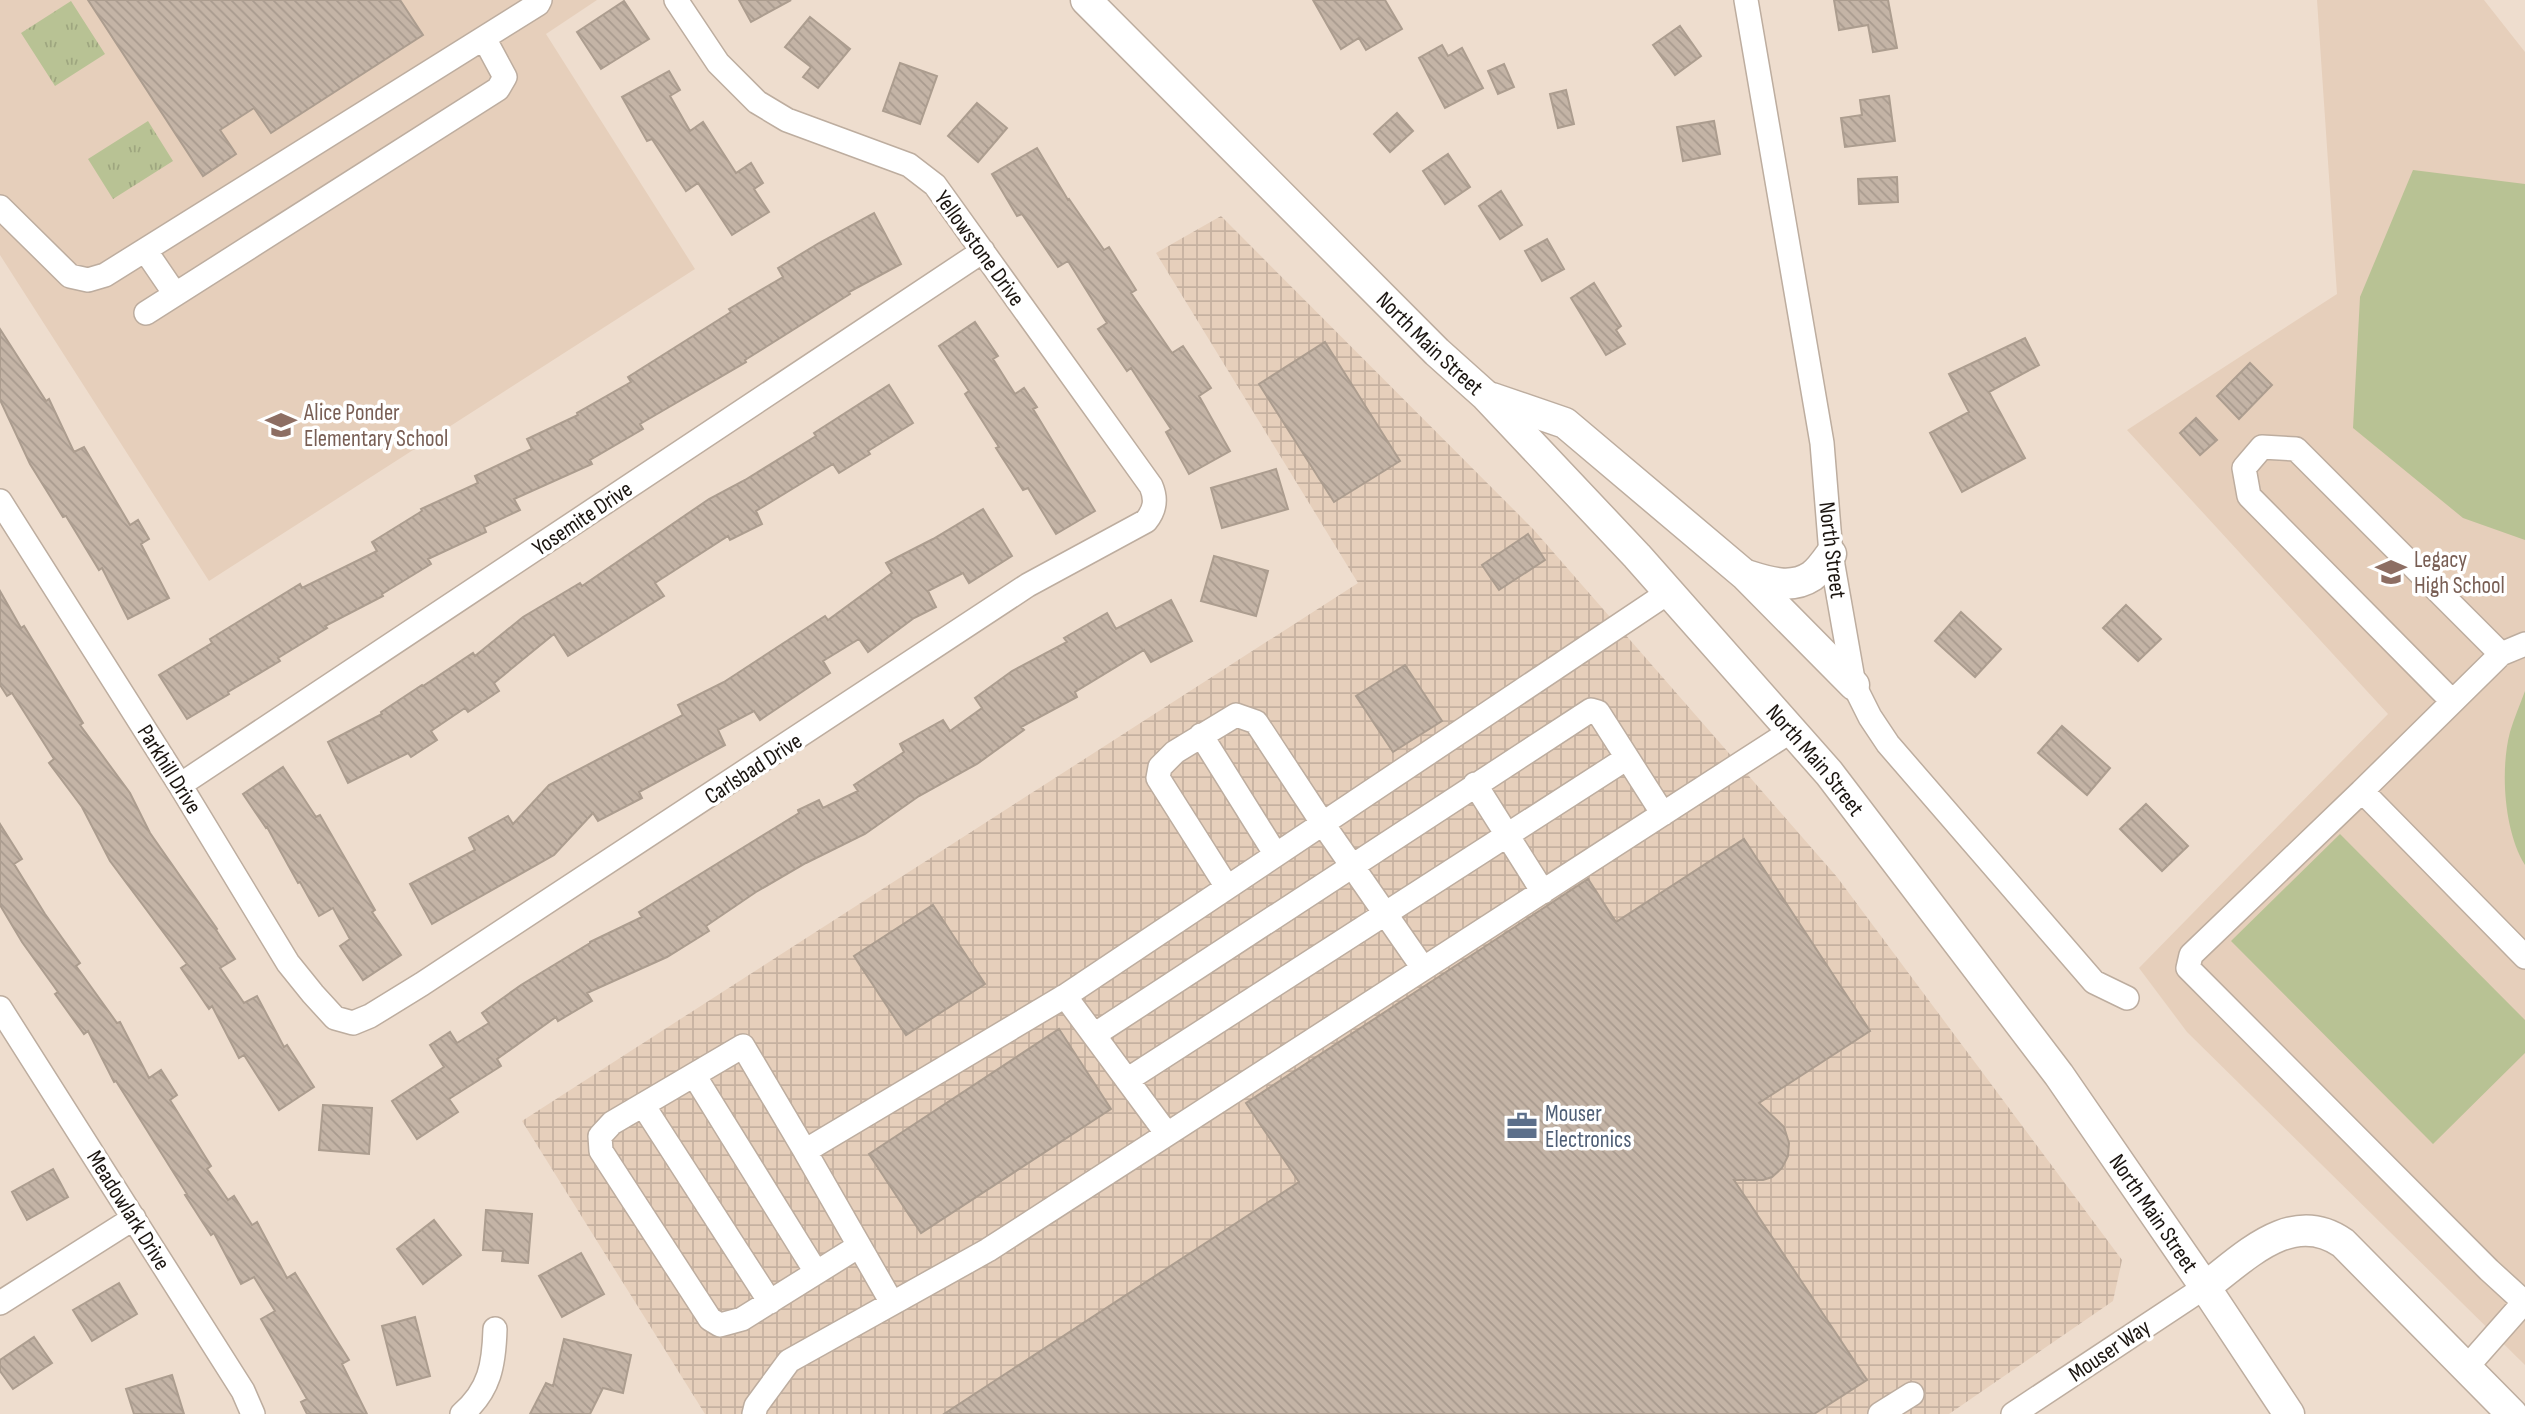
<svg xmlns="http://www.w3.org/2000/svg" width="2525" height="1414" font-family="'Sofia Sans Condensed',sans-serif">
<defs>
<pattern id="industrial-grid" width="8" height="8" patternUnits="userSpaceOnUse" patternTransform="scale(1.75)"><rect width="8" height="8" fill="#e6cfbb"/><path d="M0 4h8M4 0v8" fill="none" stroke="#c5b1a0"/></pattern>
<pattern id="grass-tufts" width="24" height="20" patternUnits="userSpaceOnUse" patternTransform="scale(1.75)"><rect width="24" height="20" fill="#b8c294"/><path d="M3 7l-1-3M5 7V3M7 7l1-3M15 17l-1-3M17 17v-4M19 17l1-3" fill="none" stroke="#9ea67f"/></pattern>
<pattern id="building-back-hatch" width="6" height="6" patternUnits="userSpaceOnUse" patternTransform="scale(1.75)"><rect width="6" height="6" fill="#c4b4a6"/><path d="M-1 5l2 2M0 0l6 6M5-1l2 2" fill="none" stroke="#a89a8e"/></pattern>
</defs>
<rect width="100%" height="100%" fill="#eeddce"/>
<!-- built -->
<path fill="#e6cfbb" d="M0,0H597L546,34L695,269L209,581L0,255Z
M2317,0H2484L2525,52V1365L2187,1032L2139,968L2388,714L2127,430L2337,294Z"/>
<!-- industrial -->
<path fill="url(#industrial-grid)" d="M1221,216L1534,530L1837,877L2122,1260L2113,1301L1949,1414H705L522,1121L1358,583L1156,253Z"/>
<!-- grass -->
<path fill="url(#grass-tufts)" d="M71,1L105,54L55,86L21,33Z
M148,121L173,161L113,199L88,159Z"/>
<!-- garden -->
<path fill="#b8c294" d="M2413,170L2525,184V540L2463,518L2353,428L2360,297Z
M2525,691V865C2504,831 2500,770 2510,732C2514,718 2520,705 2525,691Z
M2340,834L2525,1020V1053L2433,1144L2231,941Z"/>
<!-- building -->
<path fill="url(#building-back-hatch)" stroke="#ac9d8f" stroke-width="2" d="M88,0H400L423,35L271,133L254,108L220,130L236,154L203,176Z
M739,0H791L751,22Z
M1313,0H1385L1402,29L1366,50L1359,38L1341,49Z
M1834,0H1888L1897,48L1873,52L1868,25L1839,30Z
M624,1L649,39L601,69L577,32Z
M810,17L850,49L818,88L803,77L811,67L785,47Z
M1680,26L1701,56L1675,75L1653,45Z
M1442,45L1448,56L1462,48L1483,88L1445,108L1419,58Z
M900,63L937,76L920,124L883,111Z
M1504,64L1514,87L1498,94L1488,71Z
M669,71L680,90L670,96L690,131L703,122L736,173L751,163L763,183L754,189L769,212L732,235L698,183L686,191L652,139L647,141L622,97Z
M1566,90L1574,124L1558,128L1550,94Z
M1889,96L1895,141L1845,147L1841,118L1862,115L1860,100Z
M977,103L1007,128L978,162L948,136Z
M1397,113L1413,131L1390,152L1374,134Z
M1714,121L1720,154L1683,161L1677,127Z
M1037,148L1068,200L1069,199L1104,250L1109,247L1136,290L1131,293L1172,353L1183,346L1211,388L1199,396L1230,451L1189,474L1166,432L1171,429L1131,368L1127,371L1098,329L1107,323L1068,261L1058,267L1022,214L1017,216L992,174Z
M1448,154L1470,187L1445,204L1423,171Z
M1897,177L1898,202L1859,204L1858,179Z
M1501,191L1522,225L1500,239L1479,206Z
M874,213L901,264L849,292L850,294L745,360L746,362L640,424L643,429L590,460L592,464L514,499L520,510L484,527L486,532L428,559L431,564L382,594L383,596L325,626L327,628L278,658L280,661L228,692L229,694L187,719L159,675L212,643L210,639L300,584L302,588L377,551L372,542L422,511L421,509L478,483L475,476L532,449L527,439L578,415L577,413L631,382L628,377L731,312L729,309L783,277L778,268L819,243Z
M1547,239L1564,269L1542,281L1525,251Z
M1594,283L1621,326L1616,330L1625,344L1606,355L1571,298Z
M975,322L998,356L993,359L1015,394L1024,388L1037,407L1033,409L1095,511L1056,534L1028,488L1023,490L996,448L999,447L965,394L969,391L939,346Z
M0,329L46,401L49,399L74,452L84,447L130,525L138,520L149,539L141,544L169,598L128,619L102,568L99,570L66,516L63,517L30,464L0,400Z
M2025,338L2039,365L1989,392L2025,458L1962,492L1930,433L1969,412L1949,374Z
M1325,342L1400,461L1334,502L1259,384Z
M2250,363L2272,385L2239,419L2217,396Z
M889,385L913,423L868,451L870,454L839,473L833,464L756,511L762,524L730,540L728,536L655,583L664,596L568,656L554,634L494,683L499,691L468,712L465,708L431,731L437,740L411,757L408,753L348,783L328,742L382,714L381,712L422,685L423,686L473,653L475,656L523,617L580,583L582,586L709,499L745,480L816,436L814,433Z
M2196,418L2217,440L2200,455L2180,433Z
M1276,469L1288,509L1222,528L1211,488Z
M983,509L1012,556L969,583L963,573L928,591L936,607L914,618L868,652L859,639L823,661L830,673L760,720L754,711L718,730L725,745L639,792L642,798L598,821L593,813L554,855L432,924L410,884L475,850L469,838L508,816L513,824L549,785L683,715L678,705L724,682L825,616L828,620L892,573L886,563L933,539Z
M1528,534L1545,560L1499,590L1482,565Z
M1214,556L1268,571L1256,616L1201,601Z
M0,591L21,628L24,626L83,723L80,725L130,793L150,833L217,929L216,930L235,959L220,968L244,1003L257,996L284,1047L287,1045L314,1087L279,1110L244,1055L239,1058L212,1006L209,1009L181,968L187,964L110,861L82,807L49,763L54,759L12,693L7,696L0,685Z
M1171,600L1192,641L1151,662L1144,650L1075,692L1077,697L1021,727L1024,730L977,764L919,796L865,834L806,863L756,892L706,926L709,931L667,957L587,993L592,1001L558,1021L556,1017L497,1059L501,1066L449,1099L458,1112L417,1139L392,1101L444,1067L430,1045L450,1032L457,1043L489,1023L482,1013L521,985L590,943V942L642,917L639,912L799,813L798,810L819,800L823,808L858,791L854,785L904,752L900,744L943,720L950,731L982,708L975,698L1012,671L1067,642L1064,638L1107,613L1116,629Z
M2126,605L2161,639L2138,661L2103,628Z
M1961,612L2001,649L1975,677L1935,641Z
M1405,665L1442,721L1393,752L1356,696Z
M2062,726L2110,768L2087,795L2038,753Z
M283,767L316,817L320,815L375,910L372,912L401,955L363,980L340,946L350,939L333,908L319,916L300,882L298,883L267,827L266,828L243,794Z
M2146,804L2188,846L2162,871L2120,829Z
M0,824L22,859L14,864L45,914L80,963L76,966L117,1023L120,1022L149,1078L161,1070L177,1095L170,1100L211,1166L207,1169L228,1200L234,1196L252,1225L257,1222L287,1278L295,1273L334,1336L349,1360L342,1364L367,1414H307L301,1402L307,1399L261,1319L275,1311L254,1277L241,1284L214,1233L211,1235L185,1195L187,1194L116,1081L114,1082L88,1031L84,1034L55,994L58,992L22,942L0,905Z
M1744,839L1870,1031L1759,1103L1784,1127L1789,1143L1788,1156L1782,1168L1772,1177L1763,1180H1734L1867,1380L1814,1414H944L1299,1182L1246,1103L1588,879L1616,922Z
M933,905L985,984L906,1035L854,956Z
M1059,1029L1111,1109L921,1233L869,1154Z
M323,1105L372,1108L369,1154L319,1150Z
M53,1169L68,1197L27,1220L12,1192Z
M486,1210L532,1214L528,1263L502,1261L503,1251L483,1250Z
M434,1220L461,1255L423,1284L397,1249Z
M581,1253L604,1294L562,1317L539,1276Z
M119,1283L137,1314L92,1341L73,1310Z
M415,1317L430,1376L397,1385L382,1326Z
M34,1337L52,1363L13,1389L0,1371V1360Z
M564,1339L631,1355L623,1393L603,1388L590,1414H530L546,1383L553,1386Z
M172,1375L184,1414H134L126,1389Z"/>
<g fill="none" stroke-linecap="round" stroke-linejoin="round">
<!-- minor casing -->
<g stroke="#bdad9f" stroke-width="26">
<path id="minor" d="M1746,0L1822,443L1831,554L1854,685L1870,717L1888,744L2094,982L2127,998
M0,207L70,276L88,280L105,275L538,4L540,0
M145,250L175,294
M146,313L498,89L505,77L484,38
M0,501L180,785L288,963L313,994L335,1018L353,1023L370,1016L422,984L1028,585L1146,521C1155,510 1157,500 1151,486L935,185L909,165L787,120L757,102L718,63L676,0
M2452,701L2249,496L2244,468L2262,447L2296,449L2501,654
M1201,735L1276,855
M1475,784L1543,892
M180,785L983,251
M2362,791L2501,654L2525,644
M1227,887L1158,778L1160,767L1175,752L1236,715L1256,722L1323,824L1423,968
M0,1008L243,1391L253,1414
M1094,1035L1591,710L1598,712L1663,814
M694,1075L816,1272
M1127,1080L1627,758
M643,1105L770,1302
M1167,1134L1065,996L1669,592
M805,1151L743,1046L612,1123L600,1136L601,1151L710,1319L720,1325L742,1319L859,1246
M2524,1302L2489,1270L2188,968L2191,955L2362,791L2525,957
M0,1303L134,1218
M892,1303L805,1151L1065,996
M2466,1368L2525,1301
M462,1414C490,1390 494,1364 495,1329
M754,1414L756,1406L789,1361L988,1250L1791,731
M1880,1414L1912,1394
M2013,1414L2205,1287"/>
</g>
<!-- major casing -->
<g stroke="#bdad9f" stroke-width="33">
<g id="major">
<path id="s1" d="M1086,0L1437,352L1485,395L1637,556L1829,773L2059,1075L2205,1287L2289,1414"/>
<path d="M1492,398L1565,423L1745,575L1854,685"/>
<path d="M1746,575C1768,582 1791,590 1812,576C1819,571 1826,561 1831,554"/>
<path d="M2205,1287C2245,1257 2292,1207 2343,1243L2512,1414"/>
</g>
</g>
<!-- minor -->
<use href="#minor" stroke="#fff" stroke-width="23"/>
<!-- major -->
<use href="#major" stroke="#fff" stroke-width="30"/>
</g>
<!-- icons -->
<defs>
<g id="school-bare" transform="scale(2.415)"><path d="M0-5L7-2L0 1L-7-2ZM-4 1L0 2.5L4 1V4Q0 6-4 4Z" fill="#8d6e63" stroke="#fff" stroke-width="2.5" paint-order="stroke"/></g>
<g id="office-bare" transform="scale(2.415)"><path d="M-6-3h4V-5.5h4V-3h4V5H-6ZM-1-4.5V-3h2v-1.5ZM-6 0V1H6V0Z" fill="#5c6f8a" stroke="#fff" stroke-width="2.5" paint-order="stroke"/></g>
</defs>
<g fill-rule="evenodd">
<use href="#school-bare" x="281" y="425"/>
<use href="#school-bare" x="2391" y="572"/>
<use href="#office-bare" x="1522" y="1126"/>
</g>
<g text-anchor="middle" stroke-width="7" stroke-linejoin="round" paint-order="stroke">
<!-- street labels -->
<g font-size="23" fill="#1b1510" stroke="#fff">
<text transform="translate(980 248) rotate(54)" y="8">Yellowstone Drive</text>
<text dy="8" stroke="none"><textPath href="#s1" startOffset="486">North Main Street</textPath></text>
<text transform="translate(582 518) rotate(-34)" y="8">Yosemite Drive</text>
<text transform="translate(1833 550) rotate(83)" y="8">North Street</text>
<text dy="8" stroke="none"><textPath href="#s1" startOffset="1054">North Main Street</textPath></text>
<text transform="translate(753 768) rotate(-33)" y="8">Carlsbad Drive</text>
<text transform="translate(170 769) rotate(58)" y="8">Parkhill Drive</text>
<text transform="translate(129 1210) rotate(58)" y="8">Meadowlark Drive</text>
<text dy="8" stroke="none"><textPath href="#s1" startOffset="1620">North Main Street</textPath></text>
<text transform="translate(2109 1350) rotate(-34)" y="8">Mouser Way</text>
</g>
<!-- education labels -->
<g font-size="23" fill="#785e54" stroke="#fff" text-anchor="start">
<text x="304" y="420">Alice Ponder<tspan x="304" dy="26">Elementary School</tspan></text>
<text x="2414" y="567">Legacy<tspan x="2414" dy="26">High School</tspan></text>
</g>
<!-- service labels -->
<g font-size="23" fill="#4e5e75" stroke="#fff" text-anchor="start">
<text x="1545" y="1121">Mouser<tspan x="1545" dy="26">Electronics</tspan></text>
</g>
</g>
</svg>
